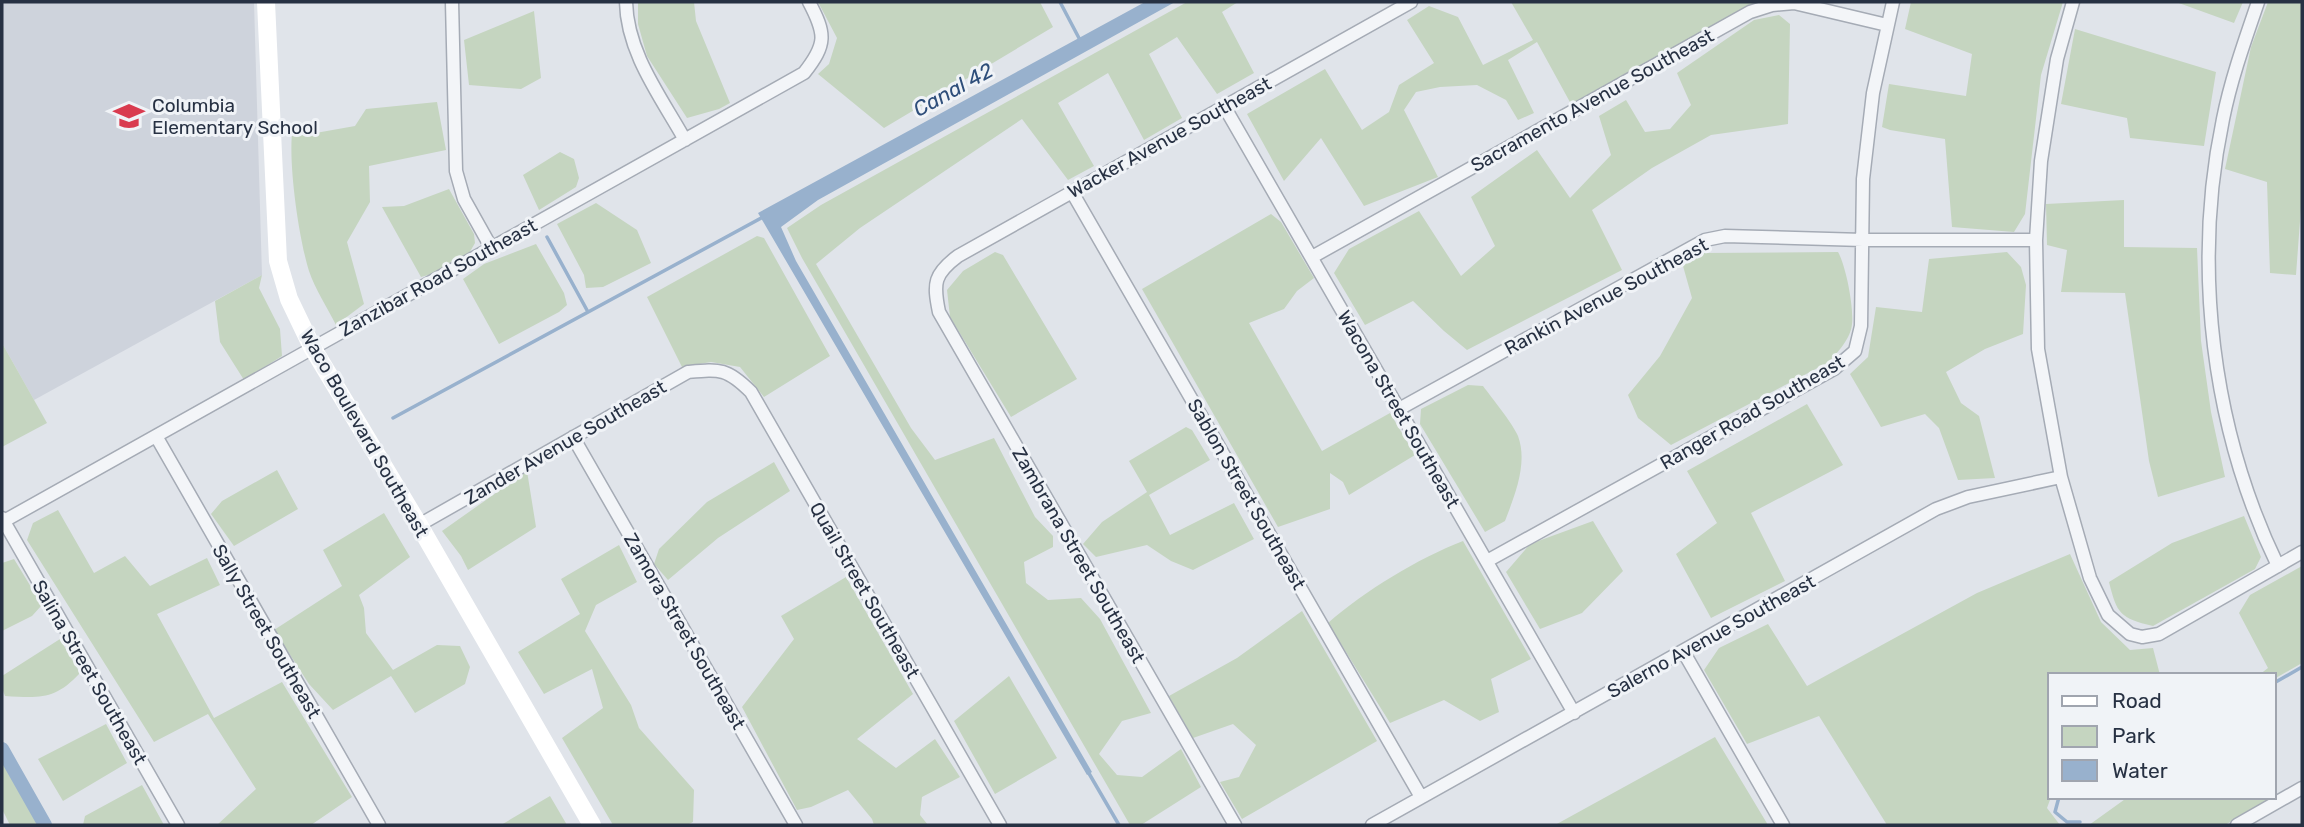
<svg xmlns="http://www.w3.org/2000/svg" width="2304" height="827" font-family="Rubik,sans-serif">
<rect width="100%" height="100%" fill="#e0e4ea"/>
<!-- built -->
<path fill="#ced3dc" d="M2,2H254L262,275L34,400L2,343Z"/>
<!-- green -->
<path fill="#c5d5c0" d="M638,2H694L696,21L730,103L719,109L687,118L647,56L638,24Z
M818,2H1040L1053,27L884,128L818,74L829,64L837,38Z
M1187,2H1238L1222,12L1254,73L1217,94L1177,37L1149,54L1182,118L1144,140L1108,73L1058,103L1094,166L1068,180L1022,119L860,228L816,264L911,428L935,460L994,438L1035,517L1053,536V547L1024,562L1026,583L1048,600L1081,598L1100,619L1151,713L1122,721L1099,754L1117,775L1142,777L1181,749L1201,787L1141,825H1130L802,258L787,228L821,205Z
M1511,2H1756L1571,104L1537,42L1508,60L1534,113L1518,120L1506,100L1477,85L1440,87L1416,92L1404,110L1438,177L1364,206L1321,138L1284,181L1247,114L1325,69L1362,130L1389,112L1399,85L1434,63L1407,20L1429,6L1458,17L1483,65L1533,40Z
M1911,2H2063L2041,75L2025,214L2014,232L1952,227L1945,139L1890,130L1882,127L1889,84L1966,96L1972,54L1905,29Z
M2176,2H2243L2234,23Z
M2268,2H2302V194L2296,275L2270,273L2267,182L2225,169L2251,47Z
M534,11L541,78L521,89L469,85L464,40Z
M1779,15L1790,24L1788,124L1711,135L1652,168L1592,210L1622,270L1467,350L1444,331L1413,301L1365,325L1334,273L1349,249L1419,211L1461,276L1495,246L1471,197L1537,150L1570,198L1611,155L1599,116L1626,100L1645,132L1670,129L1691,105L1677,73L1754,20Z
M2075,29L2216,72L2204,146L2130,138L2127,118L2061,104Z
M437,102L446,150L369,166L370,202L347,242L364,304L336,325C327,307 315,289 309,271C299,239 287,159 293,126L310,134L355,126L366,109Z
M560,152L574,159L579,178L576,187L539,210L523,175Z
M449,189L474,234L475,243L468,255L432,274L421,277L382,207L404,206Z
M2124,200V247L2197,248L2201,341L2211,412L2225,477L2158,497L2149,461L2125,293L2061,292L2067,250L2047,245L2046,204Z
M596,203L637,230L651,263L603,287L586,288L584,275L557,224Z
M1271,214L1281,222L1314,278L1297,291L1284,309L1249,323L1322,451L1390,413L1415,455L1349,495L1343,482L1330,473V509L1278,527L1142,289Z
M757,236L764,238L830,356L764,397L740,367L711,362L682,367L647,297Z
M536,244L564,293L567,305L559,312L499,344L463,279L484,264Z
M995,252L1003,255L1077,379L1011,417L950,317L947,290L963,271Z
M1838,252C1846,266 1854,308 1852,324C1851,338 1838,352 1829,362L1671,445L1638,418L1628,395L1660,356L1692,298L1683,266L1701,253Z
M2007,252L2021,267L2026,285L2023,334L1985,349L1946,372L1961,403L1979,416L1995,478L1958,480L1939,428L1925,414L1881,427L1850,374L1868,357L1876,307L1922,312L1929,259Z
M262,275L259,288L280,329L282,356L244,380L220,342L215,301Z
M2,343L47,423L2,447Z
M1468,385L1483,386C1492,398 1513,424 1518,436C1528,463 1515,495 1505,521L1485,532L1420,424L1421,409Z
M1807,404L1843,465L1751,513L1785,581L1711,618L1676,554L1717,523L1687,471Z
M1186,427L1192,430L1210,460L1149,495L1170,535L1234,503L1254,539L1193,570L1171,561L1147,545L1096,557L1083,544L1102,522L1147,492L1129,461Z
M774,462L790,491L718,538L668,580L654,564L659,549L707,502Z
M277,470L298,509L234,546L211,514L222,501Z
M527,471L536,527L468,570L461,556L442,531Z
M58,510L94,573L125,556L150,586L207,558L220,585L157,614L214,718L282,682L352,797L311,825H217L256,789L208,714L154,742L27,540L33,523Z
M384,513L410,557L359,595L364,608L366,633L393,670L437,645L460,646L470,667L465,684L415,713L391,676L333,710L309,684L274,630L342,586L323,550Z
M2244,516L2261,557L2255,569L2153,626C2120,618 2117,614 2109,582L2172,543Z
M1593,521L1623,571L1582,613L1540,629L1506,572L1530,544Z
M1463,541L1531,659L1491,679L1499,712L1480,721L1444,700L1390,723L1328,623C1366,590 1417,559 1463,541Z
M619,545L637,582L596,605L585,631L631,705L639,728L694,790L693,822L687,825H613L562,738L603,708L592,669L544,694L518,652L580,614L561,579Z
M2070,554L2101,622L2130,650L2153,648L2160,675H2050L2051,797L2047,808L2060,825H1887L1819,716L1747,744L1704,670L1719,648L1768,624L1807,686L1977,593Z
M14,559L42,605L32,616L2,631V563Z
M2302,566V663L2274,679V675H2259L2268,668L2239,613L2250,595Z
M846,577L913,694L857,739L896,768L935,739L960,777L922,797L920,815L928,825H874L872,819L848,790L811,807L797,810L742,707L794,639L781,616Z
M1302,611L1377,741L1242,819L1220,782L1239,777L1256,745L1233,724L1193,738L1169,696L1237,658Z
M60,639L80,673C55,700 40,698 5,696L2,688V676Z
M1009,676L1057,758L995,794L954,721Z
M106,724L127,763L63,801L38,759Z
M1715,737L1768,825H1555Z
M2,758L39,825H10L2,809Z
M142,785L164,825H83L85,816Z
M550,796L567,825H501Z
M2128,797H2273L2225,825H2089Z"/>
<!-- water -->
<path fill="#98b1cd" d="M1145,2H1175L818,200L781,227L796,261L1092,772L1087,775L758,213Z"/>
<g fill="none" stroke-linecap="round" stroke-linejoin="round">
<!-- stream -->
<path stroke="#98b1cd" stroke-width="3.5" d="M1060,2L1080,40
M547,237L588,312
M393,418L765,216
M2274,683L2302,667
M1087,770L1119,825
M2059,797L2055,812L2067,822H2080"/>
<!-- canal -->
<path stroke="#98b1cd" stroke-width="14" d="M2,749L45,825"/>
<!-- street casing -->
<g stroke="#a5abb5" stroke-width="15">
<path id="street" d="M452,2L456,171L464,199L492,249
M626,2C627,53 661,97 685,140
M2073,2L2057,59L2041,161L2036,240L2038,349L2061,477L2090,578L2108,615L2130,634L2142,637L2159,634L2302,552
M2258,2C2245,40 2231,79 2223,119C2192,267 2212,430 2278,566
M1224,106L1574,713
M1072,192L1421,797
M1312,257L1750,12L1772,5L1794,3L1887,25
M1399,409L1705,240L1725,236L1863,240H2036
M156,436L379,825
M573,437L796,825
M2,518L178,825
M4,521L804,73C827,44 826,34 809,2
M419,525L688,372C720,369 727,368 751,392L1000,825
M1487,561L1834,369L1855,351L1861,326L1863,179L1873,93L1893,2
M1683,651L1783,825
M1235,825L939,312C933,283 934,274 958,256L1411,2
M1372,825L1936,509L1968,497L2061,477
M2237,825L2302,788"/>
</g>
<!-- street -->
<use href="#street" stroke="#f3f5f8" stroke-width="12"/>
<!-- secondary -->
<path stroke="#fff" stroke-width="18" d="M266,2L278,261L289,299L312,347L419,525L592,825"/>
</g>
<!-- icons -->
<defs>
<g id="school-bare" transform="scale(2.415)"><path d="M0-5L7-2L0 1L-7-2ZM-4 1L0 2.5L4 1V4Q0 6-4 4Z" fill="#d93b4f" stroke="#f0f3f7" stroke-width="2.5" paint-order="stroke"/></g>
</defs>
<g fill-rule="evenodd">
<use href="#school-bare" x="129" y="116"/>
</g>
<g text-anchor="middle" stroke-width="6" stroke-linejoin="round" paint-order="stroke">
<!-- street labels -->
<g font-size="19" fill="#273143" stroke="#f0f3f7">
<text transform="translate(1592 100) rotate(-29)" y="7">Sacramento Avenue Southeast</text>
<text transform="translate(1169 137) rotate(-29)" y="7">Wacker Avenue Southeast</text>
<text transform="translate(438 277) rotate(-29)" y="7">Zanzibar Road Southeast</text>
<text transform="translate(1606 296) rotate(-28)" y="7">Rankin Avenue Southeast</text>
<text transform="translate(1399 409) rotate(60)" y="7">Wacona Street Southeast</text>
<text transform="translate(1752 412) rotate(-30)" y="7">Ranger Road Southeast</text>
<text transform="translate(365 433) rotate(60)" y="7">Waco Boulevard Southeast</text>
<text transform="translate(565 442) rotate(-30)" y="7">Zander Avenue Southeast</text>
<text transform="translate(1247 494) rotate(60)" y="7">Sablon Street Southeast</text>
<text transform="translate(1079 555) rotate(60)" y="7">Zambrana Street Southeast</text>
<text transform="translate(865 590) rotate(60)" y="7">Quail Street Southeast</text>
<text transform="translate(267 631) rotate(60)" y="7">Sally Street Southeast</text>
<text transform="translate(685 631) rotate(60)" y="7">Zamora Street Southeast</text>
<text transform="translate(1711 636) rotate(-29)" y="7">Salerno Avenue Southeast</text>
<text transform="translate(90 672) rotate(60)" y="7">Salina Street Southeast</text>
</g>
<!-- poi labels -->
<g font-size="19" fill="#273143" stroke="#f0f3f7" text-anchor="start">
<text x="152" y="112">Columbia<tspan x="152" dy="22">Elementary School</tspan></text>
</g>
<!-- water labels -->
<g font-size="21" font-style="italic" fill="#2e4e7a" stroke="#f0f3f7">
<text transform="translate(953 90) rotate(-29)" y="7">Canal 42</text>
</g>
</g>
<!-- border -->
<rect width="2304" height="827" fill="none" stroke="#273143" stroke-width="7"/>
<!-- legend -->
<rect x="2048" y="673" width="228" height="126" fill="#f0f3f7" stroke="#a0a5af" stroke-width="2"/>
<rect x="2062" y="696" width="35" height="10" fill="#ffffff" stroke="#a0a5af" stroke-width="2"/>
<text x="2112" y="708" font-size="21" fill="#273143">Road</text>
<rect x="2062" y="726" width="35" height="21" fill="#c5d5c0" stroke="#a0a5af" stroke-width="2"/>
<text x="2112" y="743" font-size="21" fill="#273143">Park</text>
<rect x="2062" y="760" width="35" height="21" fill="#98b1cd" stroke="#a0a5af" stroke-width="2"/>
<text x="2112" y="778" font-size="21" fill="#273143">Water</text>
</svg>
